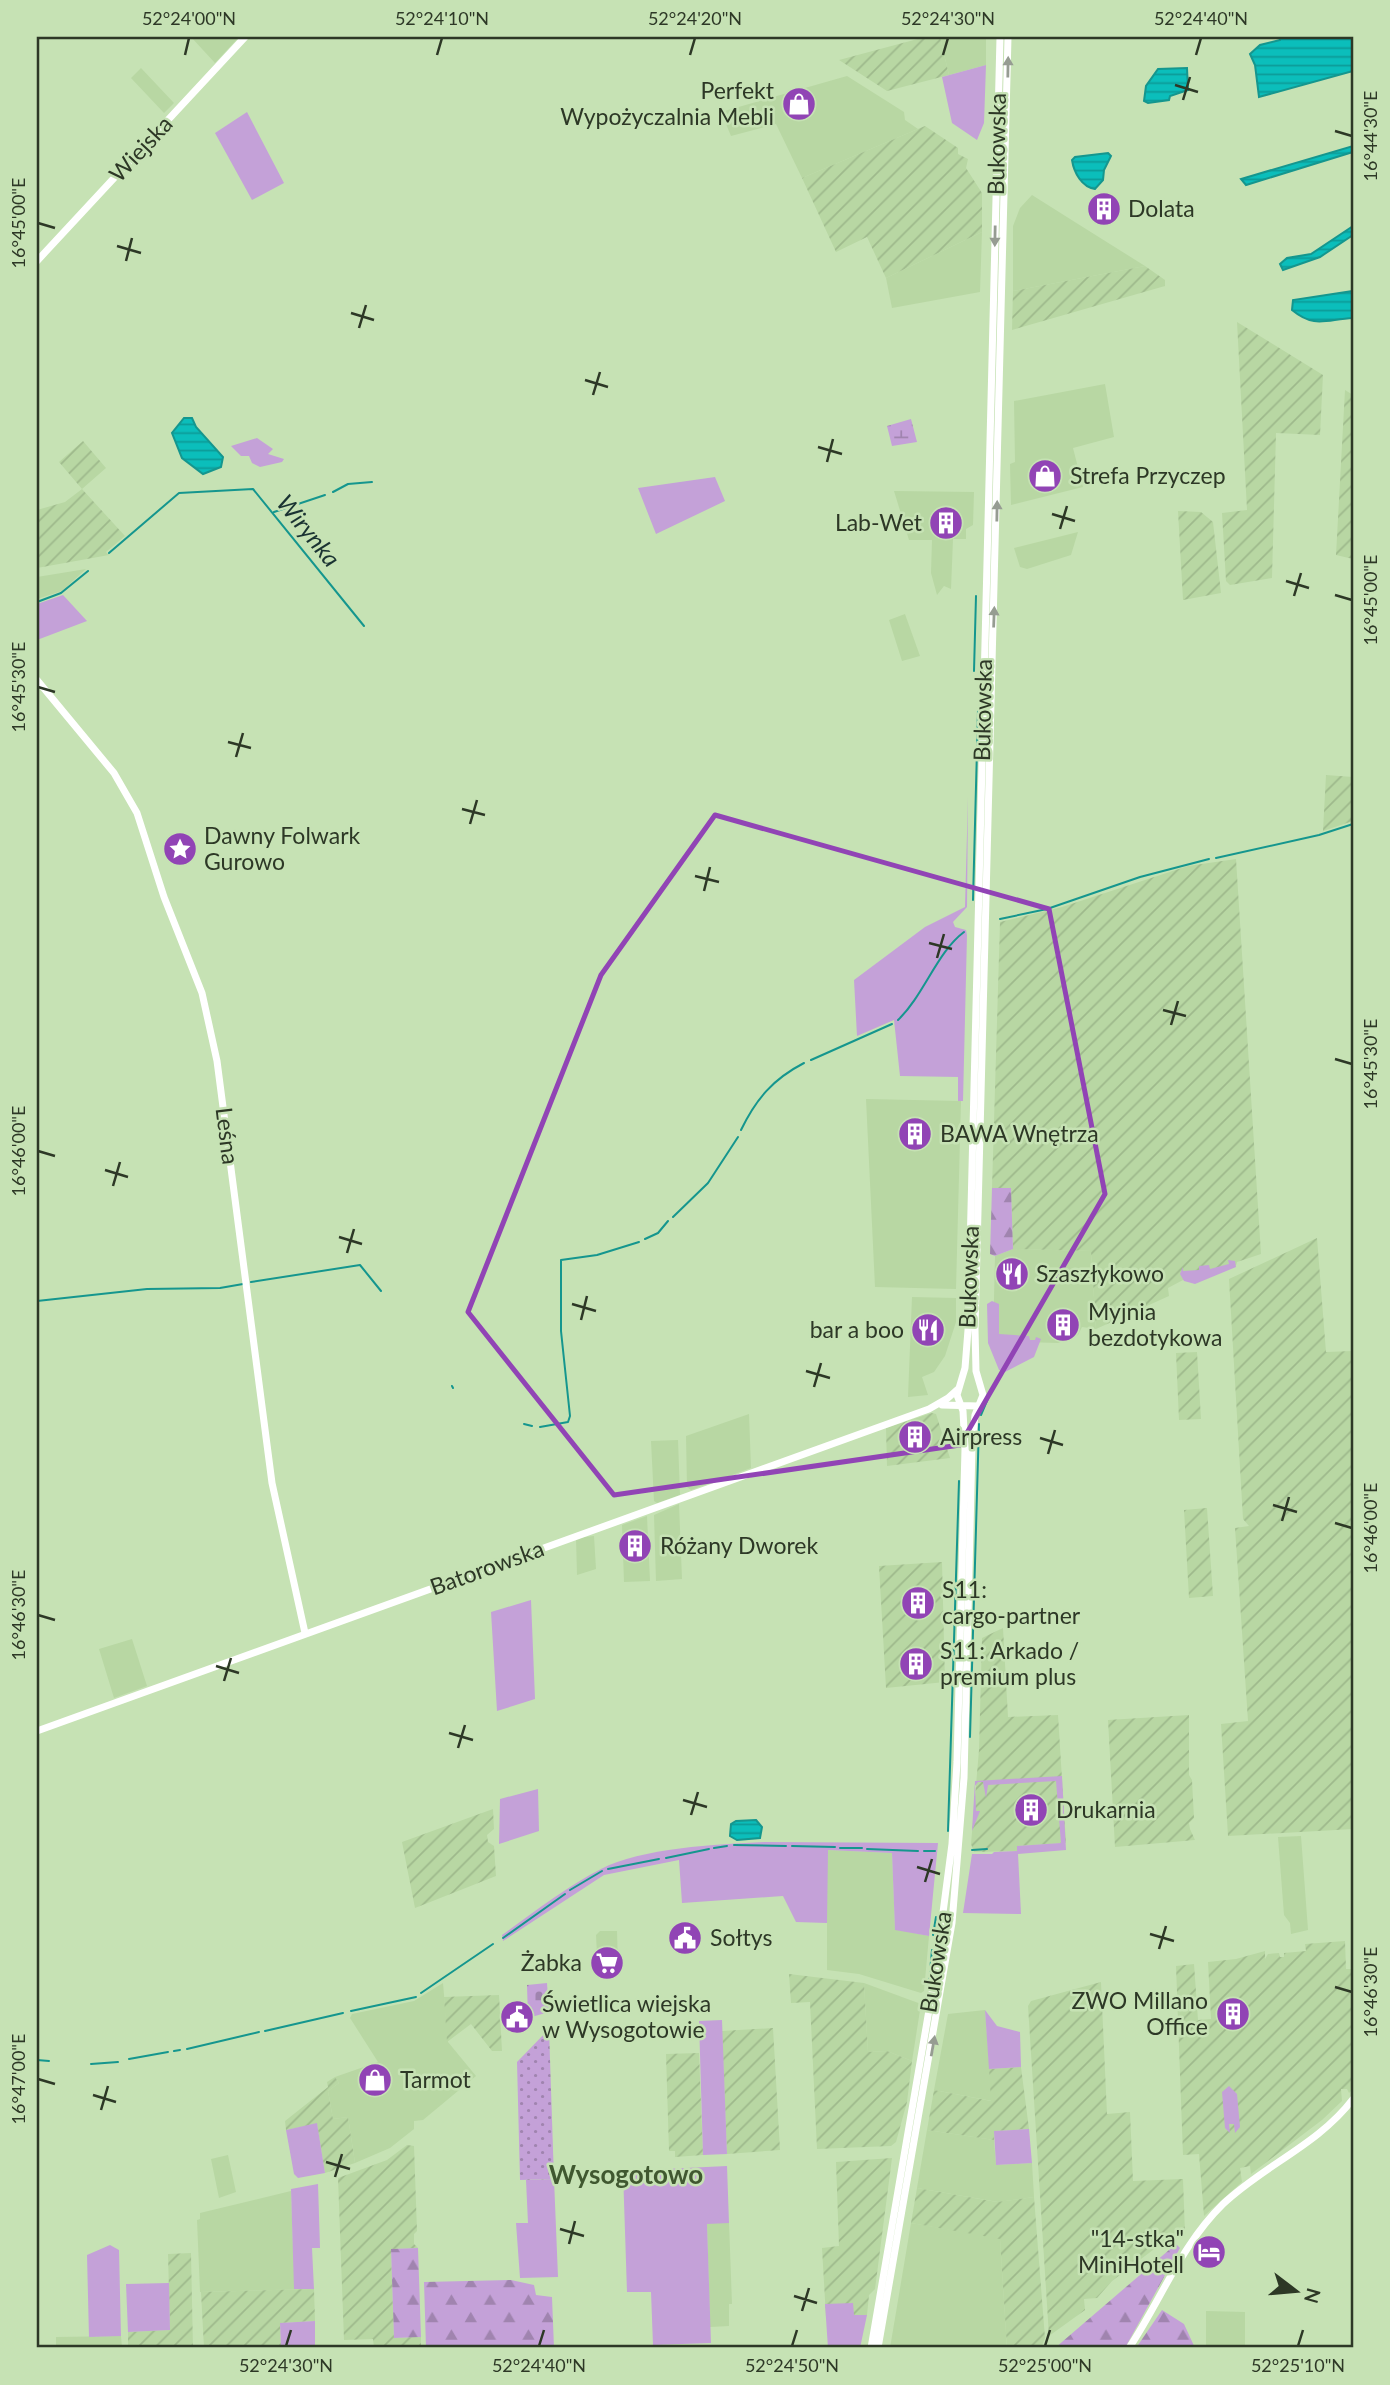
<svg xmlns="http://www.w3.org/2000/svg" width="1390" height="2385" font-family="Lato,sans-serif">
<defs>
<pattern id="industrial-furrows" width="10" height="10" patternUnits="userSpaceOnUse" patternTransform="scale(1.75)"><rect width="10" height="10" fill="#b8d7a3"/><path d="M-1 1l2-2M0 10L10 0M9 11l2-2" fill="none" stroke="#9eb98c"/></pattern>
<pattern id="forest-firs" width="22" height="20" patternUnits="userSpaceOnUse" patternTransform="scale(1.75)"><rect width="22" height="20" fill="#c4a1d8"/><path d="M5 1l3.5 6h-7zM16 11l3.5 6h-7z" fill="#a084af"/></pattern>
<pattern id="wetland-marsh" width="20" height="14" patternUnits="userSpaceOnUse" patternTransform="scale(1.75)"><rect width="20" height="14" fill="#c4a1d8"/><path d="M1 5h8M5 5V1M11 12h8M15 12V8" fill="none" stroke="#a084af"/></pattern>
<pattern id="cemetery-stones" width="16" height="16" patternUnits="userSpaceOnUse" patternTransform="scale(1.75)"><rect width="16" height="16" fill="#c4a1d8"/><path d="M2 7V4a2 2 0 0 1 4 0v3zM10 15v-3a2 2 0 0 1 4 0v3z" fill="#a084af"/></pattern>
<pattern id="park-dots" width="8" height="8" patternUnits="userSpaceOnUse" patternTransform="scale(1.75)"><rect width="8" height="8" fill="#c4a1d8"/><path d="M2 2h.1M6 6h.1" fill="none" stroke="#a084af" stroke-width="1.8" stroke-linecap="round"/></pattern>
<pattern id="water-rules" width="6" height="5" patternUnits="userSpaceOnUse" patternTransform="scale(1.75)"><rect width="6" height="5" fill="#0bbebb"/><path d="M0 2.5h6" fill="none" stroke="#0c9b98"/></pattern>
</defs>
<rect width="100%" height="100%" fill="#c6e2b4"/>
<!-- built -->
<path fill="#b8d7a3" d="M191,37H239L215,63Z
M940,37H986V65L949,75Z
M141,68L174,103L164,113L131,78Z
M847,76L904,112L905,120L918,129L802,178L776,124L731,136L721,112Z
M1032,195L1078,224L1145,266L1013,291V226L1020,208Z
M982,232L980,292L892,308L886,278Z
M1105,384L1114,437L1073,448L1083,487L1011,505L1010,464L1015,462L1014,401Z
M894,491L974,492L973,525L966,529V539H953L951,589L944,586L937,595L931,573L932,540H909Z
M1078,532L1071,555L1027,569L1020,567L1014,548Z
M86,569L62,591L37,599V577Z
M905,614L920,656L902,661L889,620Z
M866,1099L961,1101L956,1289L875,1287Z
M1013,1249L1091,1251L1096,1329L1082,1327L1078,1335L1058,1343L993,1341L995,1256Z
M912,1297L956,1298V1322L945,1356L934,1372L922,1377L928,1395L908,1397Z
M749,1414L751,1468L691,1490L687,1487L686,1436Z
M678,1440L680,1495L657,1503L654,1501L651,1441Z
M679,1504L682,1579L656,1581L654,1515Z
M647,1516L650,1581L624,1582L622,1525Z
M594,1536L596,1569L577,1575L576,1538Z
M132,1639L147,1686L114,1698L99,1649Z
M1301,1836L1308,1930L1291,1934L1290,1923L1284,1915L1278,1837Z
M827,1850L892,1853L895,1929L929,1936L924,1991L921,1993L859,1974L827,1970Z
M600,1931H617L618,1967L598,1974L596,1935Z
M443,1983L448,2042L476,2076L423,2120L414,2121V2129L390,2148L355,2163L348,2117L333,2119L328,2091L339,2083L335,2077L378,2062L350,2018L352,2014L414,2001Z
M864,1983L921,2004L912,2061L887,2051L868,2052Z
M985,2010L992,2101L934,2090L948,2014Z
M927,2130L994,2140L996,2165L1032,2163L1034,2197L998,2202L917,2188Z
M228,2155L236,2192L219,2198L211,2159Z
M291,2191L293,2248L314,2289L200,2292L197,2220L200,2219V2213Z
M707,2223H729L732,2304H729V2326L710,2327Z
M911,2223L1000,2238L1007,2348H890Z
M1206,2311L1245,2312V2348H1206Z
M121,2336L122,2348H56V2337Z"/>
<!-- industrial -->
<path fill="url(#industrial-furrows)" d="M925,37H940L949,75L887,91L839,60Z
M925,126L958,148V154L968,159L966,168L982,193V232L886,278L867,237L836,252L802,178Z
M1145,266L1165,280V286L1012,330L1013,291Z
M1237,322L1323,375L1320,435L1276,433L1272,578L1230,585L1226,581L1222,513L1247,510Z
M1345,390L1353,395V559L1336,555Z
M83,441L106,468L82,489L125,536L106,552L109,555L37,568V510L65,502L82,489L59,462Z
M1178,511L1201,512L1213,522L1221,593L1183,600Z
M1326,775L1353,777V821L1323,831Z
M1236,859L1261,1254L1237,1262L1236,1265L1183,1280L1168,1288L1169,1296L1096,1329L1091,1251L1013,1249L1011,1188H992L1000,922L1062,907L1188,866Z
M1317,1238L1326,1352L1353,1351V1829L1228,1836L1221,1724L1248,1721L1235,1528L1249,1526L1243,1519L1229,1279Z
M1197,1352L1201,1419L1179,1420L1176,1353Z
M932,1413L936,1414L950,1458L887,1466L886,1428Z
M1207,1508L1213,1596L1189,1598L1184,1510Z
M942,1562L945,1682L886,1688L879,1566Z
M1003,1628L1008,1717L1058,1715L1066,1843L1017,1846V1851L974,1852L971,1844L979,1750L982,1638Z
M1189,1715V1775L1192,1780L1194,1818L1189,1823L1190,1829L1195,1840L1115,1847L1108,1720Z
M493,1809L494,1829L487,1835L488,1842L494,1846L496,1876L415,1908L402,1842Z
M1345,1941L1346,1969H1353V2089L1349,2093L1347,2089H1341L1342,2101L1322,2120L1251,2174L1250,2166L1240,2168L1242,2182L1204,2216L1199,2154L1183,2155L1176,1966L1194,1964L1198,2020L1211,2019L1208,1962L1236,1959L1265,1951V1959L1268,1954L1279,1953L1280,1957H1284V1953L1306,1951L1305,1944Z
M789,1974L864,1983L868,2052L887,2051L912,2061L907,2102L896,2142L891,2146L817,2149L810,2002L791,2003Z
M1101,1982L1107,2114L1130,2112L1133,2181L1183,2179L1185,2233L1178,2231L1112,2281L1097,2298L1084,2299L1085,2310L1049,2336L1028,2006L1031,2001Z
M499,1995L502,2051H492L471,2024L447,2042L444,1997Z
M773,2028L780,2150L727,2154L722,2031Z
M699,2053L703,2155L675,2157V2151H669L666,2054Z
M1021,2067L1029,2129L995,2131L994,2140L927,2130L934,2090L991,2101L989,2069Z
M335,2077L339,2083L328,2091L333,2119L348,2117L355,2163L325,2173L317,2124L286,2130L285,2121L328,2087L327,2082Z
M407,2145L414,2146L417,2231L414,2234V2244L418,2248L391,2249L394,2338L421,2337V2348H374L373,2339L344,2340L338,2178L387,2160Z
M892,2158L875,2289L869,2295L867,2315L826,2317L822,2248L839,2246L836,2162Z
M917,2188L997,2202L1034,2197L1045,2338L1041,2348H1007L1000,2239L911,2223Z
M191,2253L193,2348H128V2332L170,2330L168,2254Z
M314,2289L315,2321L280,2323L281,2348H204L201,2292Z"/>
<!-- grass -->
<path fill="#c4a1d8" d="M986,65L984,123L977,140L952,123L942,77Z
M247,112L284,183L252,200L215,133Z
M257,438L273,449L268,454L284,459L282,462L260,467L252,463L249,456H241L231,446Z
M715,477L725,501L656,534L638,488Z
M63,595L87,621L37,640V604Z
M968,797L967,907L953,922L955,927L966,930L967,935L963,1101H958V1077L900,1076L894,1020L857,1036L854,980L925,927L965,907Z
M1228,1260L1235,1261L1236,1267L1195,1284L1184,1281L1180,1274L1183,1267V1271L1199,1270V1266L1209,1265L1210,1269L1229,1264Z
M992,1301L999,1304V1334L1029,1336L1030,1340H1035L1036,1337L1041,1339L1034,1357L1005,1372L999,1370L988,1343L987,1304Z
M531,1600L535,1699L497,1711L491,1612Z
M1062,1776L1066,1850L1018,1854L1021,1914L963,1913L972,1854H992L994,1852L1017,1851V1846L1061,1843L1056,1781L988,1785L986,1798L983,1782H978L975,1786L976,1811H980L972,1831L975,1781Z
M538,1789L539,1831L499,1844L500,1799Z
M766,1842L938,1843L929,1936L895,1930L892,1853L828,1850L827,1923L796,1922L783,1896L682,1903L679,1860L604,1875L503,1941L502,1935C534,1912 566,1887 601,1869C641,1848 720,1844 766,1842Z
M985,2010L997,2026L1020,2032L1021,2067L989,2069Z
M722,2020L727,2154L703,2155L699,2021Z
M1229,2086L1237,2094L1240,2127L1235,2133L1234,2124H1229L1230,2133L1225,2128L1222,2092Z
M317,2123L325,2173L298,2178L294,2174L286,2130Z
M1029,2129L1032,2163L996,2165L994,2131Z
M727,2166L729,2223L707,2224L711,2343L653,2345L651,2292H627L623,2171Z
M554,2179L558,2277L520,2278L516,2223H528L526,2180Z
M318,2184L320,2248H312L314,2289H294L291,2189Z
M110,2245L119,2250L121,2336L89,2337L87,2255Z
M169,2283L170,2330L128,2332L126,2284Z
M853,2303L854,2315H867L860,2348H828L825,2304Z
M315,2321V2348H281L280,2323Z"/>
<!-- forest -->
<path fill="url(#forest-firs)" d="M992,1188H1011L1013,1249L995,1256L990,1254Z
M1176,2244L1180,2248L1125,2348H1055Z
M418,2248L421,2337L394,2338L391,2249Z
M511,2280L534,2285L536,2295L552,2297L554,2348H426L424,2282Z
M1162,2310L1184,2324L1195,2348H1136Z"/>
<!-- wetland -->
<path fill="url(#wetland-marsh)" d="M911,419L917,442L892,446L887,426Z"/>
<!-- cemetery -->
<path fill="url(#cemetery-stones)" d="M547,1983L549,2012L528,2018L527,1985Z"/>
<!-- park -->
<path fill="url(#park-dots)" d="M549,2029L554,2179L520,2180L517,2062Z"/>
<!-- water -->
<path fill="url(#water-rules)" stroke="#15968e" stroke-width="2" d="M1280,37H1353V71L1259,97L1255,65L1250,54L1260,45L1280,40Z
M1187,68L1188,90L1170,96L1169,100L1148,103L1144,101L1146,86L1158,69Z
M1353,146V152L1246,185L1241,179Z
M1108,153L1111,156L1104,170L1103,180L1095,189C1082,187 1074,173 1072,160L1075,157Z
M1353,226V235L1320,257L1283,270L1280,264L1287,258L1311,254Z
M1353,291V318C1327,319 1315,329 1292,310L1293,300Z
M184,418H192L196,427L223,457L221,467L203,474L182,458L172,433Z
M756,1820L762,1827L760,1838L737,1840L730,1836L731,1824L736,1821Z"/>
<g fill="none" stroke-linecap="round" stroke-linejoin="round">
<!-- stream -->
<path stroke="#15968e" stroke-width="2" d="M333,492L348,484L372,482
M274,512L325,495
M109,553L179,493L253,489L364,626
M37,602L61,593L88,571
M974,671L976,596
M1216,858L1319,835L1353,824
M973,900L978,711
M1000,919L1047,909L1140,877L1209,859
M898,1020C924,995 937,952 964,932
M811,1060L892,1024
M741,1130C756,1099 773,1079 804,1063
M673,1217L708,1183L738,1137
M645,1239L658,1233L668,1221
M251,1282L360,1265L381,1291
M37,1301L147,1289L220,1288L243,1284
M452,1386L453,1388
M981,1415L989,1396
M524,1424L532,1426
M540,1427L568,1422L570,1416L561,1331V1260L597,1255L639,1242
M970,1737L979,1424
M948,1831L959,1481
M734,1845L786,1846
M792,1846L835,1847
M714,1848L727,1846
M840,1848H862
M867,1849L918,1851
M972,1850L987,1849
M924,1851H935
M666,1858L709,1849
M608,1869L659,1859
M570,1890L602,1871
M933,1935L936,1917
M503,1938L565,1894
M929,1983L932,1950
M421,1993L493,1944
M351,2011L416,1997
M265,2031L343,2013
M187,2049L259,2032
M174,2051L180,2050
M129,2059L168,2052
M37,2060L49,2061
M91,2064L118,2062"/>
<!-- secondary -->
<path stroke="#fff" stroke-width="7" d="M37,261L245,37
M37,680L114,773L137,813L164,897L202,993L217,1061L272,1483L305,1633
M942,1405L978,1406
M37,1731L929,1409L948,1398L958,1389
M871,2348L934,1981L952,1844L957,1762L965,1449L963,1411L957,1395L965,1368L968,1330L1000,37
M878,2348L952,1923L964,1778L972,1447L975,1415L983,1395L976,1371L975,1329L1008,37
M1129,2348C1161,2300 1181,2245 1223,2204C1264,2165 1318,2145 1353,2099"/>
</g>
<!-- one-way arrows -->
<defs><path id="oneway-solid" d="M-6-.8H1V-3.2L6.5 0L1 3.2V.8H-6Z" transform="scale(1.75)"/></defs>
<g fill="#969c92">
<use href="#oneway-solid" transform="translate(1008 67) rotate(-89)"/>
<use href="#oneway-solid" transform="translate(995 236) rotate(91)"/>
<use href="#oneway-solid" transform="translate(997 511) rotate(-89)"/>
<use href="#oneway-solid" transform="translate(994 617) rotate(-88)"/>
<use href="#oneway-solid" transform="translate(933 2046) rotate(-80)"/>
</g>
<!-- marked area -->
<path fill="none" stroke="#9144b5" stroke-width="5" stroke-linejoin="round" d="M715,815L1049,909L1105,1194L960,1445L614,1495L468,1312L601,975Z"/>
<!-- ticks -->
<path fill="none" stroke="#2d3826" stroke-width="2.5" d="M185,55L189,38M437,55L442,38M690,55L695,38M943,55L948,38M1196,55L1201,38M1175,85L1198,92M1183,100L1190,77M1335,131L1352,136M38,223L55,228M117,246L141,253M126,261L132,238M351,313L374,320M359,328L366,305M585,380L608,387M593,395L600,372M818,447L842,454M827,462L833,439M1052,514L1075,521M1060,529L1067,506M1286,581L1309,588M1335,595L1352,600M1294,596L1301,573M38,687L55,692M228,742L251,748M236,757L243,733M462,809L485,815M470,824L477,800M695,876L719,882M704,891L710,867M929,943L952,949M937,958L944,934M1163,1010L1186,1016M1171,1025L1178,1001M1335,1059L1352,1064M38,1151L55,1156M105,1170L128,1177M113,1186L120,1162M339,1237L362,1244M347,1253L354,1229M572,1304L596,1311M581,1320L587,1296M806,1371L830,1378M814,1387L821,1363M1040,1438L1063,1445M1048,1454L1055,1430M1273,1505L1297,1512M1282,1521L1289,1497M1335,1523L1352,1528M38,1615L55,1620M216,1666L239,1673M224,1681L231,1658M449,1733L473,1740M458,1748L465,1725M683,1800L707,1807M691,1815L698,1792M917,1867L940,1874M925,1882L932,1859M1150,1934L1174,1941M1159,1949L1166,1926M1335,1987L1352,1992M38,2079L55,2084M93,2095L116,2102M101,2110L108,2086M326,2162L350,2169M335,2177L342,2154M560,2229L584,2236M569,2244L575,2221M794,2296L817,2303M802,2311L809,2288M286,2346L291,2330M539,2346L544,2330M792,2346L797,2330M1045,2346L1050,2330M1298,2346L1303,2330"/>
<!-- icons -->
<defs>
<g id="shop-disc" transform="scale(1.75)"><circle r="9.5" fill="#9144b5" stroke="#c6e2b4"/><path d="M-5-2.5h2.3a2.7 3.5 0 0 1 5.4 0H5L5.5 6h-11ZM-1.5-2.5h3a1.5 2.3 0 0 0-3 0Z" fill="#fff"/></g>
<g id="building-disc" transform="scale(1.75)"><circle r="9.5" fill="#9144b5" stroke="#c6e2b4"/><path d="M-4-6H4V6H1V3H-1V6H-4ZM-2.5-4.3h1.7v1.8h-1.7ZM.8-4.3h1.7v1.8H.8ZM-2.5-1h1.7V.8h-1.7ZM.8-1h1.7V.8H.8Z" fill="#fff"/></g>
<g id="sight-disc" transform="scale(1.75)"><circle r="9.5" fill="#9144b5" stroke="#c6e2b4"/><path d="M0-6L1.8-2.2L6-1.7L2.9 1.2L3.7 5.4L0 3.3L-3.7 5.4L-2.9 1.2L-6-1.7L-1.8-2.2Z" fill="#fff"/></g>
<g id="restaurant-disc" transform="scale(1.75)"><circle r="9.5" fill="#9144b5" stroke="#c6e2b4"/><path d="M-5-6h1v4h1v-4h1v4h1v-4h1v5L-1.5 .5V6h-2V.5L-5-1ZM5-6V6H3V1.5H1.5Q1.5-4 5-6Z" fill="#fff"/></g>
<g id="civic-disc" transform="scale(1.75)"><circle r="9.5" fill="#9144b5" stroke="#c6e2b4"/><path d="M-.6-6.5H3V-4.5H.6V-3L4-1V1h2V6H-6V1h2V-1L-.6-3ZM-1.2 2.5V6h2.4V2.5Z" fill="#fff"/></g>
<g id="supermarket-disc" transform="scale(1.75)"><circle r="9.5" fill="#9144b5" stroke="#c6e2b4"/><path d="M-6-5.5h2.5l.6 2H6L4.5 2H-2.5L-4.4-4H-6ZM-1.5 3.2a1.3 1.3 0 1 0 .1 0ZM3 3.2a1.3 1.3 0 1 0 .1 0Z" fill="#fff"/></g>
<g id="hotel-disc" transform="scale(1.75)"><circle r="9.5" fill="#9144b5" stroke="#c6e2b4"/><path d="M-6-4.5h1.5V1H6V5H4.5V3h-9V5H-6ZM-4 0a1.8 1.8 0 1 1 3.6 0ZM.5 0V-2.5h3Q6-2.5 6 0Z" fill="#fff"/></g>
</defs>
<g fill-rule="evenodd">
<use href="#shop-disc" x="799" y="104"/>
<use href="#building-disc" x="1104" y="209"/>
<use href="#shop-disc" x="1045" y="476"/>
<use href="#building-disc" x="946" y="523"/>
<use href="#sight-disc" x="180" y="849"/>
<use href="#building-disc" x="915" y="1134"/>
<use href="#restaurant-disc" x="1012" y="1274"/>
<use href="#building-disc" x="1063" y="1325"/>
<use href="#restaurant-disc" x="928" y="1330"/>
<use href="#building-disc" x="915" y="1437"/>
<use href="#building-disc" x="635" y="1546"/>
<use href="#building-disc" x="918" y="1603"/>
<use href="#building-disc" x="916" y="1664"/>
<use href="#building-disc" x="1031" y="1810"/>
<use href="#civic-disc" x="685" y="1938"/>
<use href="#supermarket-disc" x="607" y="1963"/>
<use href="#building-disc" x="1233" y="2014"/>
<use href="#civic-disc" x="517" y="2017"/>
<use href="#shop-disc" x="375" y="2080"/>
<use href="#hotel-disc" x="1209" y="2252"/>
</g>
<g text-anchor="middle" stroke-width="5" stroke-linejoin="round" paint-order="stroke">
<!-- poi labels -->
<g font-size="23" fill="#2d3826" stroke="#c6e2b4" text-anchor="start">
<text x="774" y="99" text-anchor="end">Perfekt<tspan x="774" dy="26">Wypożyczalnia Mebli</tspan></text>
<text x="1128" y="217">Dolata</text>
<text x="1070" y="484">Strefa Przyczep</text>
<text x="922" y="531" text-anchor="end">Lab-Wet</text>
<text x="204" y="844">Dawny Folwark<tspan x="204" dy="26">Gurowo</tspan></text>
<text x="940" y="1142">BAWA Wnętrza</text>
<text x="1036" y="1282">Szaszłykowo</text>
<text x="1088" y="1320">Myjnia<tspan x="1088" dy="26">bezdotykowa</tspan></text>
<text x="904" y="1338" text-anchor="end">bar a boo</text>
<text x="940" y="1445">Airpress</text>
<text x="660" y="1554">Różany Dworek</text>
<text x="942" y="1598">S11:<tspan x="942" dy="26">cargo-partner</tspan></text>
<text x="940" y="1659">S11: Arkado /<tspan x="940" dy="26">premium plus</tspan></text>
<text x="1056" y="1818">Drukarnia</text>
<text x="710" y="1946">Sołtys</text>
<text x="582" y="1971" text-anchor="end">Żabka</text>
<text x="1208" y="2009" text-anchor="end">ZWO Millano<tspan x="1208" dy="26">Office</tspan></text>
<text x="542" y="2012">Świetlica wiejska<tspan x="542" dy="26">w Wysogotowie</tspan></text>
<text x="400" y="2088">Tarmot</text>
<text x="1184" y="2247" text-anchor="end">"14-stka"<tspan x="1184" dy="26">MiniHotell</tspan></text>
</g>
<!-- street labels -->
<g font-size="23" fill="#2d3826" stroke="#c6e2b4">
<text transform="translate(997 144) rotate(-89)" y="8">Bukowska</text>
<text transform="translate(141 149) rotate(-47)" y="8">Wiejska</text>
<text transform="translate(983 710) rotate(-89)" y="8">Bukowska</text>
<text transform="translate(227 1136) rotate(83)" y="8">Leśna</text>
<text transform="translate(969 1277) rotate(-88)" y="8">Bukowska</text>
<text transform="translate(487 1568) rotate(-20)" y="8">Batorowska</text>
<text transform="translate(936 1962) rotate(-81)" y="8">Bukowska</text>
</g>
<!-- water labels -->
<g font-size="24" font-style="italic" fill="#1a3332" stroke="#c6e2b4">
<text transform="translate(308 531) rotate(51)" y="8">Wirynka</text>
</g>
<!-- quarter labels -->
<g font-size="26" font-weight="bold" fill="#405830" stroke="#c6e2b4">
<text x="626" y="2184">Wysogotowo</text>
</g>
</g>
<!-- border -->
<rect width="1390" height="2385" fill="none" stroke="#c6e2b4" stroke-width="77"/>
<!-- north arrow -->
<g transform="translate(1296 2291) rotate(106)" stroke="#c6e2b4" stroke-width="5" paint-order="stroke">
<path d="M0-5L12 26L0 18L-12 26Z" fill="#2d3826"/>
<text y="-10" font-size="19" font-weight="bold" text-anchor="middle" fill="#2d3826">N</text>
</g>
<rect x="38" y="38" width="1314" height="2308" fill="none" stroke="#2d3826" stroke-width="2.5"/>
<g font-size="18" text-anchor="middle" fill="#2d3826">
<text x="189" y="25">52°24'00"N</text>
<text x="442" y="25">52°24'10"N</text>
<text x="695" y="25">52°24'20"N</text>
<text x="948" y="25">52°24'30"N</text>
<text x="1201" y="25">52°24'40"N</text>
<text transform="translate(1371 136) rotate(-90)" y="6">16°44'30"E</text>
<text transform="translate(19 223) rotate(-90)" y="6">16°45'00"E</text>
<text transform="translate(1371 600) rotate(-90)" y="6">16°45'00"E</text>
<text transform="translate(19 687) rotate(-90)" y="6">16°45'30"E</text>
<text transform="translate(1371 1064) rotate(-90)" y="6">16°45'30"E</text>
<text transform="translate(19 1151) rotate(-90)" y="6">16°46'00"E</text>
<text transform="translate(1371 1528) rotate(-90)" y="6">16°46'00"E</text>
<text transform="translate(19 1615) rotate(-90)" y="6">16°46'30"E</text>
<text transform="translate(1371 1992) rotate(-90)" y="6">16°46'30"E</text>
<text transform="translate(19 2079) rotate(-90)" y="6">16°47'00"E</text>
<text x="286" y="2372">52°24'30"N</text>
<text x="539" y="2372">52°24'40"N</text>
<text x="792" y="2372">52°24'50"N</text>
<text x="1045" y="2372">52°25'00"N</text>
<text x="1298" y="2372">52°25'10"N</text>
</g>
</svg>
